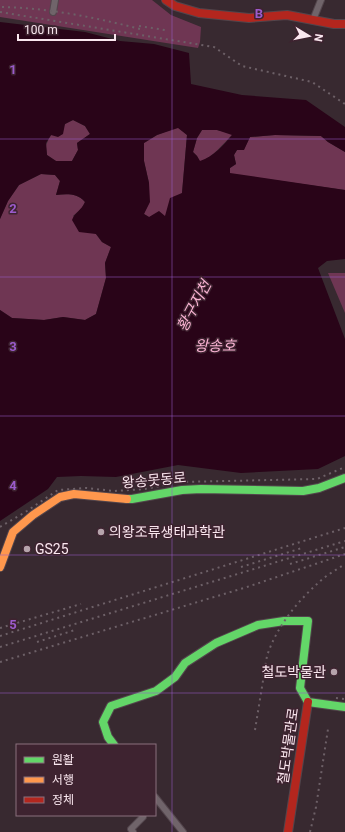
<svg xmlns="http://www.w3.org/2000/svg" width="345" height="832" font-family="Roboto,'Noto Sans KR',sans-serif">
<rect width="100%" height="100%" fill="#382930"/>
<!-- green -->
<path fill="#6f3653" d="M0,0H152L171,15L201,27L200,42L198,48L0,17Z
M73,120L85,126L90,134L77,143L78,150L72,161H56L47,155C47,152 45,146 47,143C50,132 64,124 73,120Z
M178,127L187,135L182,193L165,217H149L144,214L149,183L144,161V143L157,135Z
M202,130H217L233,134C222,145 214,156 200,162L197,156L193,152L197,138Z
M275,135L321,136L328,142L345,152V190L230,174V168L236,164L234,155L237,150L244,149L250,137Z
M41,174L55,175L60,181L56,195C67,194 77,193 85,202L82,208L73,216L96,234L102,242L111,247L105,263L106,278L96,314L85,320L63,317L44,320L12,318L0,310V219L8,201L19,185Z
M328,273H345V313Z"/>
<!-- water -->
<path fill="#290418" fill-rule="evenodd" d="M0,22L85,32L120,41L154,44L189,53L191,84L242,95L306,100L345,127V152L328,142L321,136L275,135L250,137L244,150H237L234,155L236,164L230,168V173L345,190V259L327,261L318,268L345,339V456L318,469L241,473L178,465L116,477L81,476L57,477L48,489L0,521V310L12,318L44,320L63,317L85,320L96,314L106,278L105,263L111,247L102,242L96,234L79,232L72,220C75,212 81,211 85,202C77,193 67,194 56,195L60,181L55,175L41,174L19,185L8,201L0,219ZM73,120L85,126L90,134L77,143L78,150L72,161H56L47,155L46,143L51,135L58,137L63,134L65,124ZM178,128L187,135L182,193L170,198L165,216L159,211L149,217L144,214L150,202L149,183L144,161V143L157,135ZM202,130H217L232,135C223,146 214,156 200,161L197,156L193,152L197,138Z"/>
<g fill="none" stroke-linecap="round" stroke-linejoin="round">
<!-- street casing -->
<g stroke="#53454c" stroke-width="8">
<path id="street" d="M53,12L55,0
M313,20L321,0
M155,797L183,832
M133,832L131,829L143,817V815"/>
</g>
<!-- fast casing -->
<g stroke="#53454c" stroke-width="10">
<path id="fast" d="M127,499H132L182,490L201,489L303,491L319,488L345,478
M308,702L345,707
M114,745L108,737L103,722L111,706L156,691L175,677L185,663L216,643L258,625L284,621H308L300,688L308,702"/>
</g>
<!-- slow casing -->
<g stroke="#53454c" stroke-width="10">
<path id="slow" d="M0,567L13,532L33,515L60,497L74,494L127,499"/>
</g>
<!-- jam casing -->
<g stroke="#53454c" stroke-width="10">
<path id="jam" d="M166,0L175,6L199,13L249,18L287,15L334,24H345
M288,832L308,702"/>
</g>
<!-- street -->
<use href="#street" stroke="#70646a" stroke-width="6"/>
<!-- fast -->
<use href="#fast" stroke="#63d668" stroke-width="8"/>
<!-- slow -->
<use href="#slow" stroke="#ff974d" stroke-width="8"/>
<!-- jam -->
<use href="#jam" stroke="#b3261e" stroke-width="8"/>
<!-- rail -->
<path stroke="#6d6067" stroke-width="2" stroke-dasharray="2 4" stroke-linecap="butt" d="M2,7C50,8 98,18 144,30
M0,12L214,47L242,66L312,82L345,104
M139,26L165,30
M0,527L27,511L58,490L86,488L114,491L145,489L179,482L317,479L345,467
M290,564L345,547
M241,567L302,548
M0,628L81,604
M0,636L345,528
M37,642L75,630
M0,647L345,541
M0,662L247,587L345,554
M336,698L345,699
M255,730L267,656C276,628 296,603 317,584C325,576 336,570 345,564
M310,832L316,807L328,729"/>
</g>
<!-- grid -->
<path fill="none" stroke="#9b5bcb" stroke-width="1" stroke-opacity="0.55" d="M172,0V832M0,139H345M0,277H345M0,416H345M0,555H345M0,693H345"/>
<!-- markers -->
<g fill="#b6a4ac" stroke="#3e2330" stroke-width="1.5">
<circle cx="101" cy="532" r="4"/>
<circle cx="27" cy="549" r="4"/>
<circle cx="334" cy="672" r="4"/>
</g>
<g text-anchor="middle" stroke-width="3" stroke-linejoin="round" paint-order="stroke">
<!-- street labels -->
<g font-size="14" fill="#fae7ef" stroke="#3e2330">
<text transform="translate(154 480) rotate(-5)" y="5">왕송못동로</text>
<text transform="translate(288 746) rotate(-82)" y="5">철도박물관로</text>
</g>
<!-- poi labels -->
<g font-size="14" fill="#fae7ef" stroke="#3e2330" text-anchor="start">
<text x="109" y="537">의왕조류생태과학관</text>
<text x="35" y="554">GS25</text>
<text x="326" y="677" text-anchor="end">철도박물관</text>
</g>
<!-- water labels -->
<g font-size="15" font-style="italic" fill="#f9b2d2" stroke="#3e2330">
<text transform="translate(194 306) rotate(-62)" y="5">황구지천</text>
<text x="215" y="351">왕송호</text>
</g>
</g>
<g font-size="13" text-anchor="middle" font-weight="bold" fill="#9b5bcb" stroke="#3e2330" stroke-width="3" stroke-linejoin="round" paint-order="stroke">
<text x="259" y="18">B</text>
<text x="13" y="74">1</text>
<text x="13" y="213">2</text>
<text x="13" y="351">3</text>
<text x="13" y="490">4</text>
<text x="13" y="629">5</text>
</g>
<!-- legend -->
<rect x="16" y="744" width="140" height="72" fill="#3e2330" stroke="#89717c"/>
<rect x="24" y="757" width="20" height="6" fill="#63d668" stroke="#89717c"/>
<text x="52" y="764" font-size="12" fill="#fae7ef">원활</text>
<rect x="24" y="777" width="20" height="6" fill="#ff974d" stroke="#89717c"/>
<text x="52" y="784" font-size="12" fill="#fae7ef">서행</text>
<rect x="24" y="797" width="20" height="6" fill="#b3261e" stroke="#89717c"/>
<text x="52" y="804" font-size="12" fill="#fae7ef">정체</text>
<!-- north arrow -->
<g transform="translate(309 36) rotate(100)" stroke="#3e2330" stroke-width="3" paint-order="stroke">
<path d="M0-3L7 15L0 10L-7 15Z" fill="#fae7ef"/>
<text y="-6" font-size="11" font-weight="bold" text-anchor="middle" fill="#fae7ef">N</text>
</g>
<!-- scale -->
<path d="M18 34v6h97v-6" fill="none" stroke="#fae7ef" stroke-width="2"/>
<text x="24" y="34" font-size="12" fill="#fae7ef" stroke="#3e2330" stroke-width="3" paint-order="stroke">100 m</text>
</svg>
